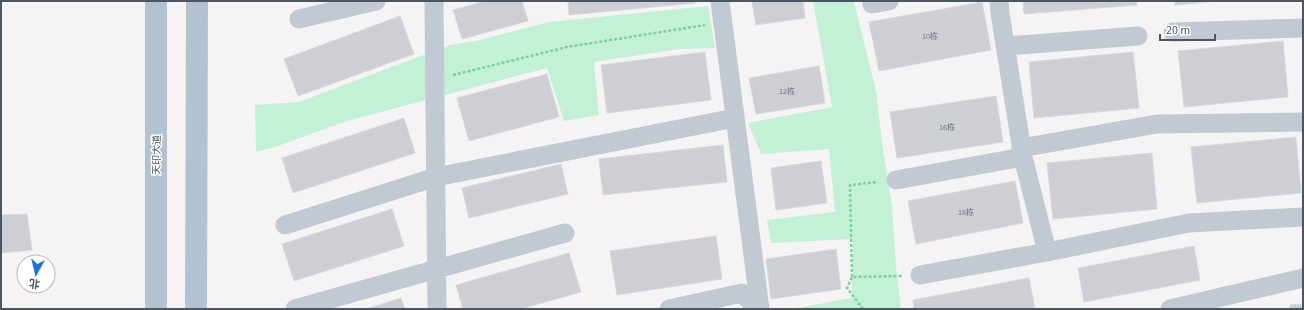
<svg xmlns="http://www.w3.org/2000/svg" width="1304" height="310" font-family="'Source Sans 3','Noto Sans SC',sans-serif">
<rect width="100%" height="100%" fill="#f5f3f3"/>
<!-- green -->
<path fill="#c3f1d5" d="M813,1H854L876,91L882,143L892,206L896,267L901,309H792L852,298L853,239L771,243L767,220L835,212L829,149L761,154L748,123L832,107Z
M708,6L715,48L679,49L594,62L599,115L564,121L547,68L347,121L275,147L256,152L255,105L299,102L450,45L476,41L549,22Z"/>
<!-- building -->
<path fill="#cdcfd5" stroke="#d7d9de" d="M486,1H522L528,21L462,39L453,10Z
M568,1H695V3L569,15Z
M752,1H803L805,18L756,25Z
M1023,1H1136L1137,5L1024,14Z
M1175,1H1216L1175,5Z
M982,2L991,50L879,71L869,22Z
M400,16L414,54L298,96L284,59Z
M1283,41L1288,97L1184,107L1178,51Z
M705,52L711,100L607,113L601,65Z
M1133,52L1139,108L1034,118L1029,62Z
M819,66L825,103L756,114L749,78Z
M547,74L559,117L469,141L457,98Z
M996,96L1003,142L897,158L890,112Z
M404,118L415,153L293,193L282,158Z
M1296,137L1301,193L1197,203L1191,147Z
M723,145L727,182L603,195L599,159Z
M1152,153L1157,209L1053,219L1047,163Z
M821,161L827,203L776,210L771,168Z
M561,164L568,194L469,218L462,188Z
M1015,181L1023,223L916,244L908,201Z
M392,209L404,246L294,281L282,244Z
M27,214L32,250L1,253V215Z
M716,236L722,279L617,295L610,251Z
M1194,246L1200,280L1084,302L1078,268Z
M836,249L841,289L771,299L766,259Z
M569,253L581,292L520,309H463L456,285Z
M1029,278L1035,309H914L913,300Z
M401,298L405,309H366Z
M1303,304V309H1290V305Z"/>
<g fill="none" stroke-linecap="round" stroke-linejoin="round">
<!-- path -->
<path stroke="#7ad0a6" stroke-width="2.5" stroke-dasharray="3 2" stroke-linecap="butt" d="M453,75L567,47L705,25
M852,277L850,185L878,182
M863,309L847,288L852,277L902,276"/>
<!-- minor -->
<path stroke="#c1cad2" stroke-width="19" d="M434,1L437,309
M720,1L760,309
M999,1L1000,13L1023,157L1047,252L1189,223L1303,217
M872,4L889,1
M299,19L376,1
M1173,32L1303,28
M1005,46L1138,36
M1021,148L1157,124L1303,122
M896,180L1023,157
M285,225L436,177L735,118
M920,275L1047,252
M295,309L565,233
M669,309L742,293L758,309
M1170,309L1303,278"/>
<!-- major -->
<path stroke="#b3c2d1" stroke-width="22" d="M156,1V309
M196,309L197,1"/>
</g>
<g text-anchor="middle" stroke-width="3" stroke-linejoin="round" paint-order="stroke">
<!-- number labels -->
<g font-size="8" fill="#6b747e">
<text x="930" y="39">10栋</text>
<text x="787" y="94">12栋</text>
<text x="947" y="130">16栋</text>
<text x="966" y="215">18栋</text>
</g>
<!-- street labels -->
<g font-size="10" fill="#4a5661" stroke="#fff">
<text transform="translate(156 155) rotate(-90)" y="4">天印大道</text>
</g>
</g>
<!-- border -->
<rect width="1304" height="310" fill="none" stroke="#4a5661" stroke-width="4"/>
<!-- north arrow -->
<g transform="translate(36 274) rotate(188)"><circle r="19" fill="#ffffff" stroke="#b7bbc0"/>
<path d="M0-3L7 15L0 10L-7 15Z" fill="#1a73e8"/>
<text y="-6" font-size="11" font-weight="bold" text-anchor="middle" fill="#4a5661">北</text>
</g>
<!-- scale -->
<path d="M1160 34v6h55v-6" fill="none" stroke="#4a5661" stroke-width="2"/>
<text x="1166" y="34" font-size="12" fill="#4a5661" stroke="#ffffff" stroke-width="3" paint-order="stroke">20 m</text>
</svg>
